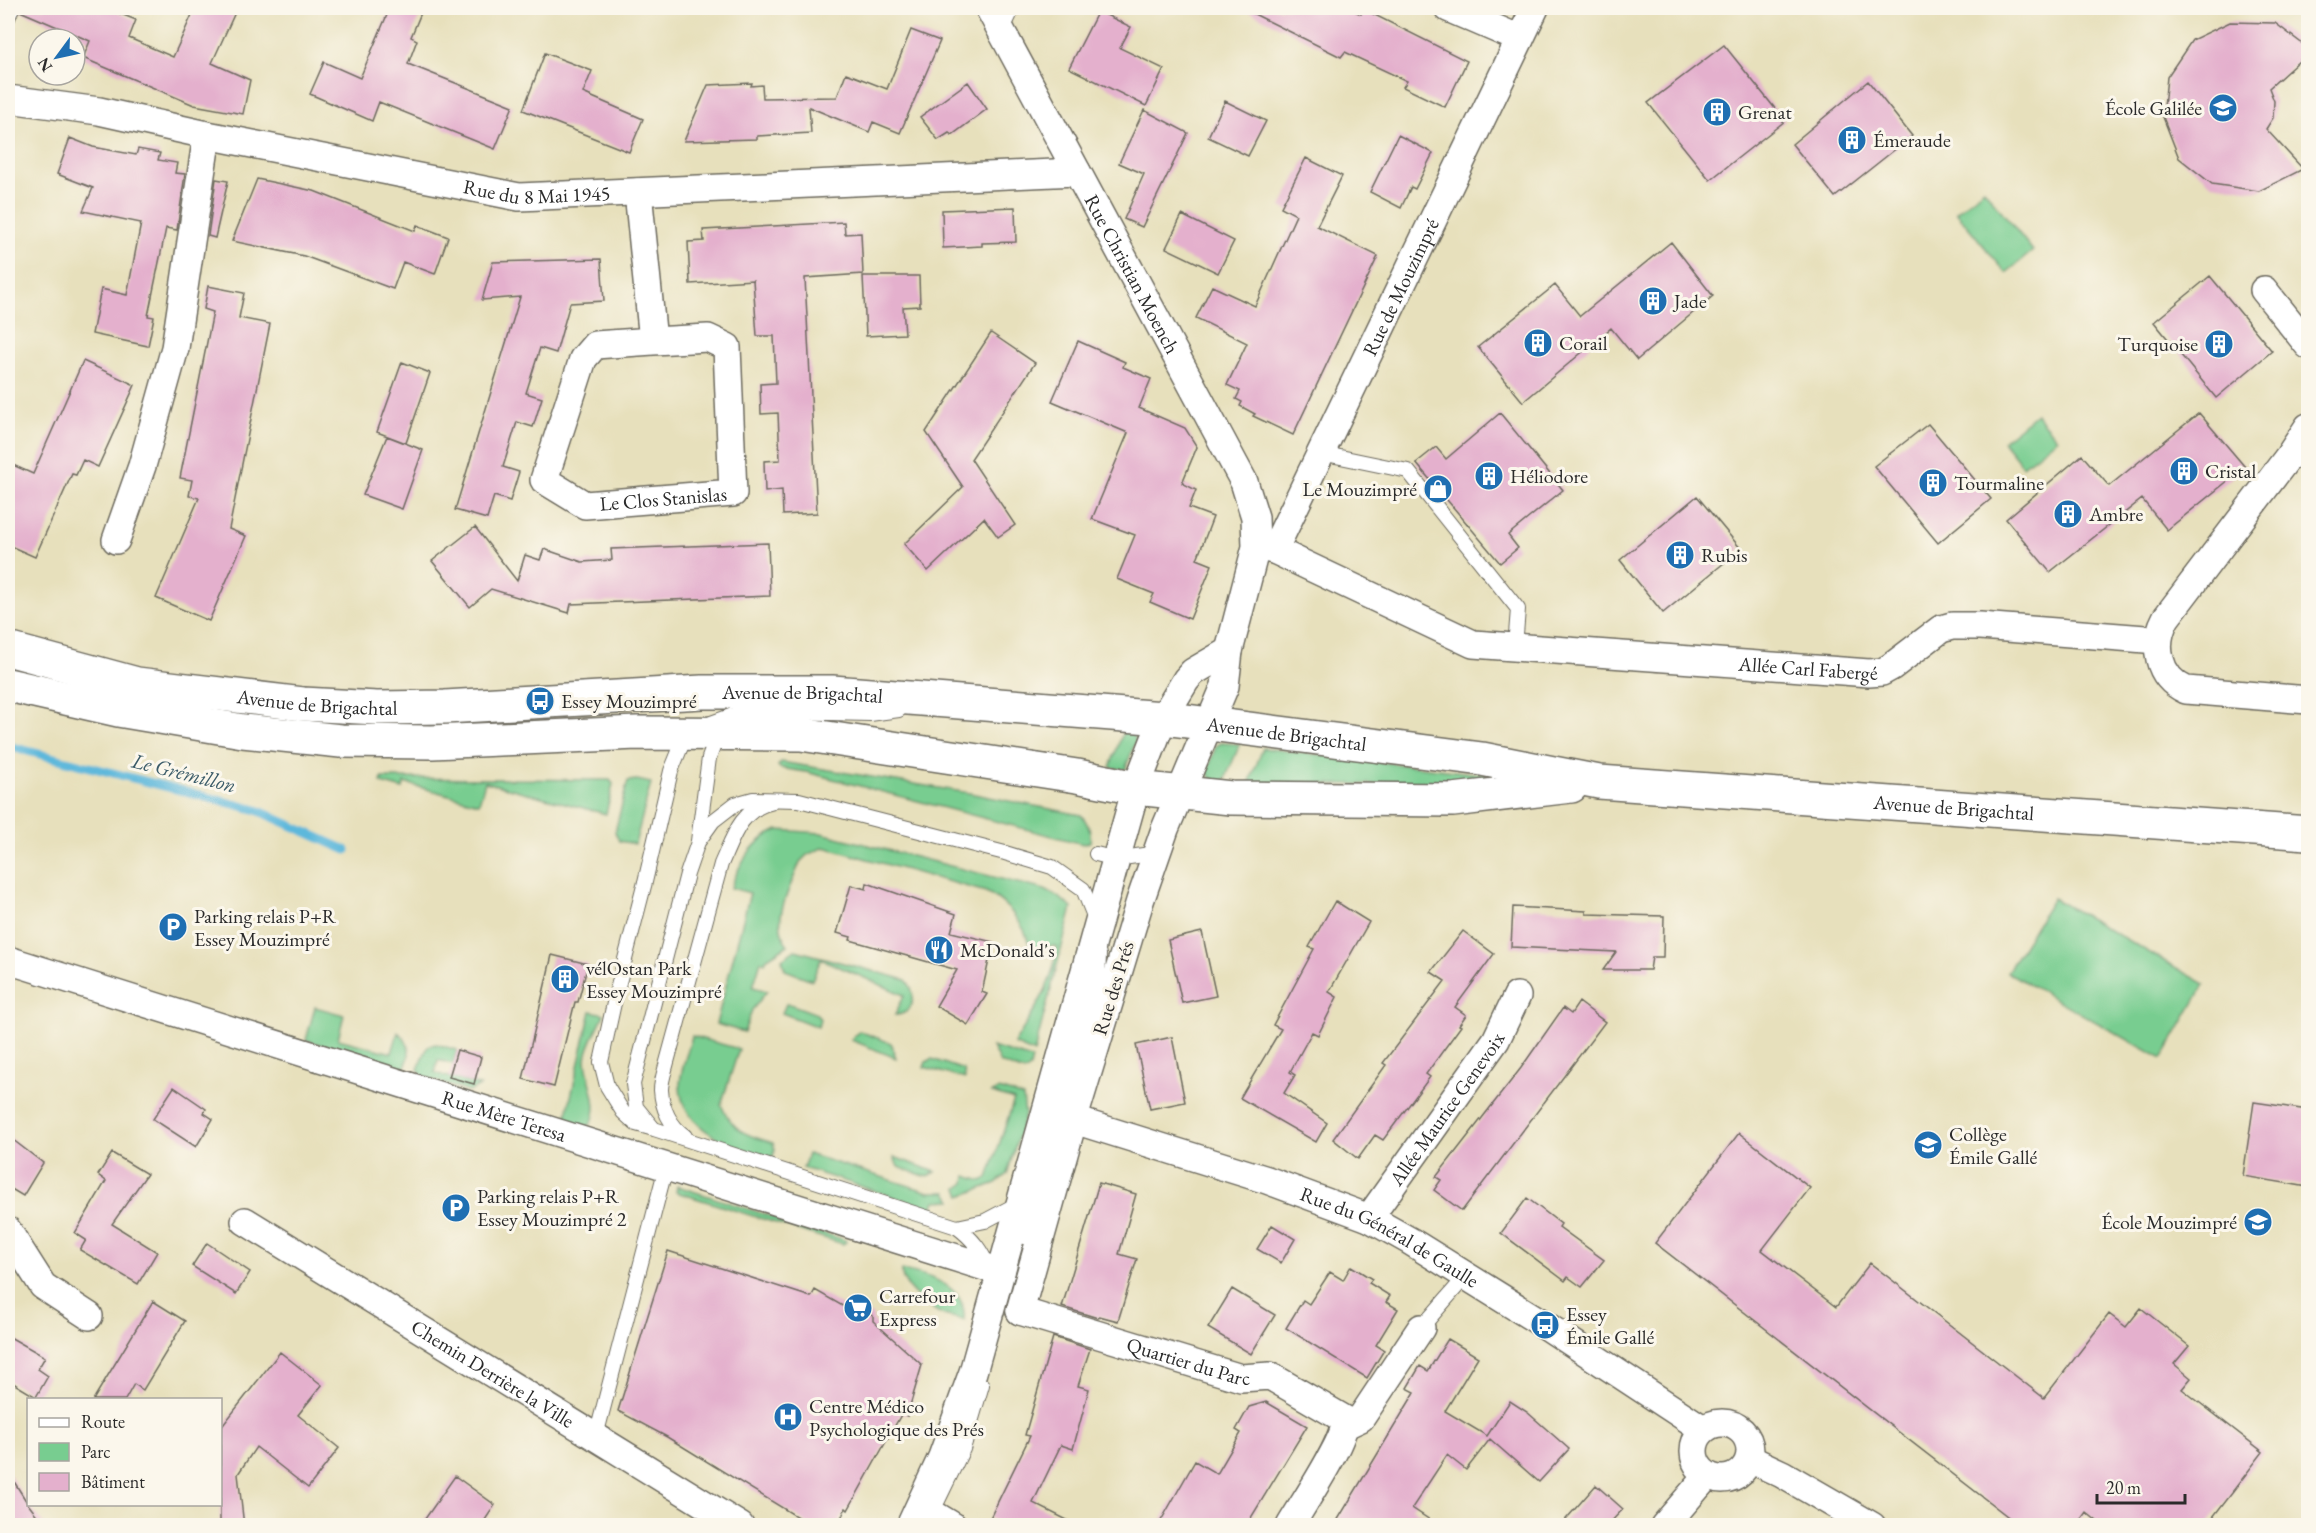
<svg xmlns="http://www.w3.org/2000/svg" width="2316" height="1533" font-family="'EB Garamond',serif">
<rect width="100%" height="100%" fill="#fbf7ec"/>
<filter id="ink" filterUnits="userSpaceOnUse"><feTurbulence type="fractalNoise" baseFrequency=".0167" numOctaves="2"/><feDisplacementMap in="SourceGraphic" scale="12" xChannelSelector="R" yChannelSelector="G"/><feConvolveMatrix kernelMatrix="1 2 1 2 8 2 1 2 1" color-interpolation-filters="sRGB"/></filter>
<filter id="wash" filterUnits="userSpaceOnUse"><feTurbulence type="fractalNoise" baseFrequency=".008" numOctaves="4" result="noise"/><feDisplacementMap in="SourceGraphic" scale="24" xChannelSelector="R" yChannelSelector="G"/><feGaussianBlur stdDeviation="1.35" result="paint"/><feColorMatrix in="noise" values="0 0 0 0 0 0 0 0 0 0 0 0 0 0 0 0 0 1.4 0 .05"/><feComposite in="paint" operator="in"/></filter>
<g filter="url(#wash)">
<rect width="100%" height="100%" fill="#e7e0bc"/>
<!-- green -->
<path fill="#78cd90" stroke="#527c5e" stroke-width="1.5" d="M1984,189L2033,251L2006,273L1956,212Z
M2036,414L2057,439L2023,466L2003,441Z
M1123,732L1133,734L1136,740L1125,770L1110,767Z
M1221,743L1240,744L1224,782L1212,780L1207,772L1216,746Z
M1263,748L1522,779L1525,784H1249Z
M781,762L969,793L1081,815C1088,823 1092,831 1090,842L1083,844L806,772L780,768L778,766Z
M382,778L610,780L613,784L606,814L485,782L479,803L404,783L403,789L381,783Z
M637,780L651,783L635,844L619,841L615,832L627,784L628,781Z
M778,830L821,833L1045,890L1060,898L1072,908L1034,1053L1014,1044C1032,1013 1056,983 1056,946L1032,947C1027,942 1027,936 1024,930C1015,914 1002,900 986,892L824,847L807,855L800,862C791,887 769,922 788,945L766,959L765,963L761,961L753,987L767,991L752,1010L744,1032L716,1024L750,893L731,888C739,863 753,840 778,830Z
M2053,898L2205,984L2162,1059L2007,972Z
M795,950L906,980C917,993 915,1014 895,1015L904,995L821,959L812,980L785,970L782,959Z
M786,1004H790L817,1014L820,1019L818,1027L782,1013Z
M315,1007L344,1015L338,1039L392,1053L398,1032C410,1043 412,1052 405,1067L400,1069L306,1040Z
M591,1011L604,1014C599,1028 587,1044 586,1059C586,1080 603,1105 590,1125L582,1128L565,1122Z
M859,1031L891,1043L896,1058L851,1040Z
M692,1036L739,1049L721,1105C735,1133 744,1134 773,1143L775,1150L772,1159C737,1149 681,1131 680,1086C680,1070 688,1052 692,1036Z
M436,1044L457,1050L453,1064L438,1060L435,1073L474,1084L480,1086L469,1092L422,1076L418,1069L428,1046Z
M992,1047L1032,1059L1030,1068L1024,1072L1000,1063Z
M932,1059L964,1070L965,1079L924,1067L926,1062Z
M999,1089L1023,1097L1025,1115L1007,1174L996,1183L961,1196L958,1188L965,1183L966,1176L982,1181L988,1178L1014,1100L992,1093Z
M808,1154L929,1192H947L952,1200L935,1201L932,1209L803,1168Z
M894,1157L936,1172L927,1177L898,1167Z
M677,1186L845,1240L846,1242L843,1244L676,1192Z
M902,1270C929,1275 967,1286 964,1320C957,1318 951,1317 944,1315C931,1310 899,1285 902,1270Z"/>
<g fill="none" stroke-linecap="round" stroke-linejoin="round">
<!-- stream -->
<path stroke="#5db8db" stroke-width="9" d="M8,746L257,810L346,850"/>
</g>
<g id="blocks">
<!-- building -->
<path fill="#e4b0cd" d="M21,8H106L136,20L129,38L173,57L195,8H237L212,63L250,80L243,114L194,105L83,58L90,41L20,11Z
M390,8H423L411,37L417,40L408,64L513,106L495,149L379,102L372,121L310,94L324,62L360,78Z
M1242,8H1348L1361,14L1363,9L1467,61L1445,107L1403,87L1407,81L1345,52L1341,57Z
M1098,11L1131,27L1120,48L1164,69L1146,106L1069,68Z
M2230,22L2275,23L2308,48V53L2269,88L2274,101L2273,118L2266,129L2303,169L2259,191L2212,184L2179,158L2163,117L2167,77L2192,40Z
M911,30L940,41L900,133L873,122L869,132L809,107L811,133L757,136V139L684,141L708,85L752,83L751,86L762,85L763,98L837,97L846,73L887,89Z
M1724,45L1785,121L1710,180L1648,103Z
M545,53L592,71L583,93L643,119L629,152L523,110Z
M1868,81L1912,136L1835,197L1792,144Z
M968,82L987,109L952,135L949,133L938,140L920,117Z
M1225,101L1266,121L1248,156L1208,137Z
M1144,110L1188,133L1142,227L1124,219L1144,174L1119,163Z
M1398,135L1433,153L1415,189L1411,187L1401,208L1370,192Z
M70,138L93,147L136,155L138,149L160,153L158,160L177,163L175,173L185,174L177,230L166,228L148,316L154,317L148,346L92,334L101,289L127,295L141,223L83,211L93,188L57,174Z
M1306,158L1342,176L1317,226L1378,256L1293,435L1253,416L1255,414L1240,406L1242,402L1236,399L1240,391L1227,385L1247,343L1196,318L1212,286L1255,306L1296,215L1281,207Z
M216,179L228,181L215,238L208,236Z
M257,179L314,191L415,231L417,225L448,237L435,274L403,262L393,289L304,256L232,241Z
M1015,207L1016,242L982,243V246L943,248L942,210Z
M1182,215L1234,241L1218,273L1166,248Z
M844,222L845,234L861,233L863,274L805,278L817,513L783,515L782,490L765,492L764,461L780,460L778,413L761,414L760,384L776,383L774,336H757L753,280L690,284L688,242L704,241L703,230Z
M1671,242L1713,296L1637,360L1611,328L1523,402L1478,347L1555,285L1580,316Z
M601,259L604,301L570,303L556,353L540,348L526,393L542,398L533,427L517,422L503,467L519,472L510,501L494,496L487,519L455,510L520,297L482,300L493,262Z
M863,276H919L920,306L903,307L905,334L866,336Z
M2210,276L2272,351L2216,398L2154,322Z
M208,286L244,293L239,318L270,324L229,529L246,536L209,621L156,598L199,498L189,496L192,480L180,478L213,312L204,309Z
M991,333L1035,363L971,459L1015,525L998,537L984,518L928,571L904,544L963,487L926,432Z
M1078,341L1125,362L1123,367L1151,379L1139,408L1185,428L1197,447L1182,483L1196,490L1189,508L1213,517L1197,559L1212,565L1190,619L1150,602L1154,594L1117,579L1135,535L1092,519L1128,433L1052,401Z
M83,361L135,385L98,467L83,460L76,475L72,474L35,557L8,545V477L13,465L33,474Z
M402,362L430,373L406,443L377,432Z
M1500,413L1563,490L1508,535L1518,548L1500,563L1416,463L1436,447L1446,459Z
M2199,413L2245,467L2167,530L2142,499L2050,572L2006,519L2082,455L2109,486Z
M1928,424L1991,499L1938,543L1874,466Z
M387,436L423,450L402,509L363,495Z
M1697,496L1741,549L1663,613L1620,560Z
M475,527L517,581L525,555L540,560L544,549L582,562L612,560L611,549L768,543L770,596L571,604L569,613L491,589L470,607L432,561Z
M867,883L956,914L951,932L993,942L982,992L987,994L968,1025L936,1006L957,970L850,940L851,937L837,933L851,885L866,889Z
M1335,901L1369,922L1329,992L1337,997L1318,1035L1312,1032L1290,1072L1295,1075L1284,1093L1327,1123L1316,1142L1240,1098L1281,1029L1273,1025L1314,949L1309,947Z
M1513,907L1586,911V914L1664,916L1663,957H1652L1650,970H1603L1616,952L1511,947Z
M1463,931L1494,954L1455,1007L1466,1015L1459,1025L1461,1026L1426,1074L1430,1077L1383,1140L1375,1135L1358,1159L1333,1139L1386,1065L1383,1063L1445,981L1431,972Z
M1202,932L1216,996L1182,1003L1168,940Z
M552,955L588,964L578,1002H575L554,1087L523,1079Z
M1579,1002L1605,1022L1462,1211L1434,1190L1441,1180L1436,1177L1521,1068L1563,1008L1571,1014Z
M1172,1037L1185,1102L1150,1109L1136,1045Z
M457,1050L481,1057L474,1084L449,1077Z
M174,1087L206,1109L204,1113L213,1119L196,1147L153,1119Z
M2254,1102L2308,1110V1187L2243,1176Z
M1739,1133L1810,1188L1762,1250L1836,1307L1870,1263L2044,1398L2109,1314L2126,1327L2141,1308L2189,1346L2174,1364L2191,1378L2182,1389L2263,1452L2206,1526H2103L2086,1512L2076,1526H2020L1655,1243Z
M8,1136L43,1163L23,1196L8,1187Z
M112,1153L147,1174L112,1224L157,1252L138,1284L80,1250L86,1240L75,1233L106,1181L98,1175Z
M1099,1183L1136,1194L1119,1254L1137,1259L1118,1321L1099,1316L1098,1318L1062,1307Z
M1527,1198L1561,1224L1559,1227L1604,1260L1582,1287L1568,1277L1565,1281L1501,1233Z
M1272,1225L1295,1239L1281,1263L1257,1249Z
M207,1243L250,1272L236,1294L192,1266Z
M668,1251L811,1297L815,1290L846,1308L849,1302L873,1316V1321L922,1365L907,1416L902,1413L848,1510L846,1508L837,1526H812L667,1437L618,1411Z
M1351,1266L1372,1279L1369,1283L1390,1296L1386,1302L1398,1309L1376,1345L1384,1350L1367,1378L1286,1328L1303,1300L1309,1304L1330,1272L1343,1280Z
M1232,1289L1275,1315L1251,1354L1208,1328Z
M153,1301L185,1321L143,1390L134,1384L125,1400H93Z
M8,1336L45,1357L38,1369L48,1376L36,1397L8,1380Z
M1053,1337L1090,1349L1078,1386L1089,1389L1073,1449L1061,1445L1033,1503L1079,1526H1004L990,1518L1030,1436L1025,1435Z
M1448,1339L1478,1357L1445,1411L1487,1436L1510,1401L1527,1412L1569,1449L1539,1482L1490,1439L1466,1470L1447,1455L1412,1508L1439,1526H1334L1415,1392L1407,1388L1420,1366L1428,1371Z
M280,1352L322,1385L298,1415L339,1448L308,1488L256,1447L238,1474L244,1526H220V1429Z
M1266,1402L1307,1426L1246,1526H1158L1195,1461L1217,1474L1241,1433L1236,1430L1249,1407Z
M8,1472L28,1504L45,1526H8Z
M455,1476L495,1505L481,1526H420Z
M1596,1485L1623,1509L1607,1526H1560Z"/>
</g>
</g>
<g filter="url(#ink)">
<use href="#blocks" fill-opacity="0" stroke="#6d6a5e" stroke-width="1.5"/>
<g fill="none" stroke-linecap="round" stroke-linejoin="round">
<!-- service casing -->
<g stroke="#6d6a5e" stroke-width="16">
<path id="service" d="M8,18L12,8
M1002,31L1013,8
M1321,453L1408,471L1518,609L1515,647
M711,723L744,711L870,714L899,710
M698,841L709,758L718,734
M1096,854L1116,859L1157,853
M654,1129L636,1124L623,1112L607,1086L601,1062L616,994L645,882L671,771L687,732
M685,1136C670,1126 662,1108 661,1090C661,1081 665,1070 667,1062L721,864C733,838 740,810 770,803
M957,1227L985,1221L1019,1203
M1025,1237L1098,983L1099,954
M989,1269C982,1251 973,1239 957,1227L654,1129L636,1107L633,1084L687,874L698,842L713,821L735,804L753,799L799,800L1005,853L1052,867L1083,889L1096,921
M1421,1328L1466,1276
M596,1436L666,1167
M930,1517L963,1449L982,1385"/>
</g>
<!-- minor casing -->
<g stroke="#6d6a5e" stroke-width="30">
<g id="minor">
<path id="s1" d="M989,8L1244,482L1255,517L1256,547L1229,651L1225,686L1165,829L1140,901L1074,1118L1020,1311"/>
<path d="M1448,8L1520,39"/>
<path id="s2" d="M8,99L99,111L207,135L519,197L1077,172"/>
<path id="s3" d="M638,192L653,341L595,345L583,359L544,480L585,505L733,493L727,347L708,338L653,341"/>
<path d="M2264,290L2308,345"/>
<path d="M2308,427L2289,456L2166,618C2152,644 2157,677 2186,690L2308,700"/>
<path d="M116,540L142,466L175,348L207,135"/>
<path id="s4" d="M1257,547L1274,550L1535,8"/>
<path id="s5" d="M1274,550L1473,644L1869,673L1882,672L1891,667L1941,629L1952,626H1980L2158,640"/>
<path id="s6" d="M8,960L1001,1272"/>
<path id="s7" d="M1061,1106L1074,1118L1084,1123L1267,1180L1369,1218L1410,1241L1545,1325L1703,1429"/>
<path id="s8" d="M1369,1218L1496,1040L1517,996"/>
<path id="s9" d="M245,1221L740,1526"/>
<path d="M8,1231L43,1286L89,1316"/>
<path id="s10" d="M1020,1311L1241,1378L1270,1376L1344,1419C1349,1436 1301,1507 1290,1526"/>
<circle cx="1722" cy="1451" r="28"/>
<path d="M1346,1425L1361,1418L1421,1328"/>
<path d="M1750,1459L1782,1474L1872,1526"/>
<path d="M920,1506L953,1526"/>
<path d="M910,1526L942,1457L973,1372L1136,788L1163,718L1186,680L1193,672L1229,651"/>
<path d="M1664,1526L1707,1476"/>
</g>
</g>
<!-- secondary casing -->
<g stroke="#6d6a5e" stroke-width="36">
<g id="secondary">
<path id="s11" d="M8,649L137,684L303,704L377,708L445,707L702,692H832L1163,718L1482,759L1599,782L2308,833"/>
<path d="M8,685L118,710L243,731L341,741L432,742L637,733L801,734L1077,776L1136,788L1231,798L1453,800L1571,786"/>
</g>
</g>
<!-- service -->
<use href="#service" stroke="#fff" stroke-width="14"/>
<!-- minor -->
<use href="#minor" stroke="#fff" stroke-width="27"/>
<!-- secondary -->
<use href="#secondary" stroke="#fff" stroke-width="33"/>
</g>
</g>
<!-- icons -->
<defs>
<g id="school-disc" transform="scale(1.5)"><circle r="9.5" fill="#1f6fb2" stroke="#fbf7ec"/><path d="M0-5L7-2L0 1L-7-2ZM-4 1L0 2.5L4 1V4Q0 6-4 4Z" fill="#fff"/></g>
<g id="building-disc" transform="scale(1.5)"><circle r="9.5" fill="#1f6fb2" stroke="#fbf7ec"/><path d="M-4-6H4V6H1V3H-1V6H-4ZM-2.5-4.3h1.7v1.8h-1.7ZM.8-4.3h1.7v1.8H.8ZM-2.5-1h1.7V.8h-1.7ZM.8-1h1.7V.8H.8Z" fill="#fff"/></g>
<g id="shop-disc" transform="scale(1.5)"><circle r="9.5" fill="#1f6fb2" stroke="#fbf7ec"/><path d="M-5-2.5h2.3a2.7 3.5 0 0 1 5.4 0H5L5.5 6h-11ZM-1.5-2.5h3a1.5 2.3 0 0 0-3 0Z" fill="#fff"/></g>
<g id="bus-disc" transform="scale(1.5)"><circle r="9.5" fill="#1f6fb2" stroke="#fbf7ec"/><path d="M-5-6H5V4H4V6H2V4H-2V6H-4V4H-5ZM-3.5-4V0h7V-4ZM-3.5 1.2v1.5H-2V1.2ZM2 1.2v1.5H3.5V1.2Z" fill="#fff"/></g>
<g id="parking-disc" transform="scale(1.5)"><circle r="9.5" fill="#1f6fb2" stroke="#fbf7ec"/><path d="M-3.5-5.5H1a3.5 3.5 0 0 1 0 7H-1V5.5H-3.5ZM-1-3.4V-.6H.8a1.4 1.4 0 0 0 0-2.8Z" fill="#fff"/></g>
<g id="restaurant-disc" transform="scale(1.5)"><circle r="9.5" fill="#1f6fb2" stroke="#fbf7ec"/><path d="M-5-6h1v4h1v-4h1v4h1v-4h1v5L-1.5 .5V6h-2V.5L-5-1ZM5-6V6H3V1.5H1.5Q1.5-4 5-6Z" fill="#fff"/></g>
<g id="supermarket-disc" transform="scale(1.5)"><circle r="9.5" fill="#1f6fb2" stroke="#fbf7ec"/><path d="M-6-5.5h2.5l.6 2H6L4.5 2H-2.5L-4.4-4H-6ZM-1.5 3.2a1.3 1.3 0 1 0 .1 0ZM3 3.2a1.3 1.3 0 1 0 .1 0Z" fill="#fff"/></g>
<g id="hospital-disc" transform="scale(1.5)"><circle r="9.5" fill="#1f6fb2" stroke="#fbf7ec"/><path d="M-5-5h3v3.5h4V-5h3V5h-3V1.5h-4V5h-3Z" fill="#fff"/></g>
</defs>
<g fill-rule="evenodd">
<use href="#school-disc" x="2223" y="108"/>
<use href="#building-disc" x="1717" y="112"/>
<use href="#building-disc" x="1852" y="140"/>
<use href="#building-disc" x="1653" y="301"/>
<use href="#building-disc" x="1538" y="343"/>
<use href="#building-disc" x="2219" y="344"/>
<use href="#building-disc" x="2184" y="471"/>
<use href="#building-disc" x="1489" y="476"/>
<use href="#building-disc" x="1933" y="483"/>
<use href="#shop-disc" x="1438" y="489"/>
<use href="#building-disc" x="2068" y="514"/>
<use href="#building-disc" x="1680" y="555"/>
<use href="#bus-disc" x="540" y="701"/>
<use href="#parking-disc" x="173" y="927"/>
<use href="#restaurant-disc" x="939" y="950"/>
<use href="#building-disc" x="565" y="979"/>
<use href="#school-disc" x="1928" y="1145"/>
<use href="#parking-disc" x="456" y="1208"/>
<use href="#school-disc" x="2258" y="1222"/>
<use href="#supermarket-disc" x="858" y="1308"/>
<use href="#bus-disc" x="1545" y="1325"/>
<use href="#hospital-disc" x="788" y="1417"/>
</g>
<g text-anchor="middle" stroke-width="6" stroke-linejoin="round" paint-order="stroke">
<!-- poi labels -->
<g font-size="20" fill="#2b2b2b" stroke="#fbf7ec" text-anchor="start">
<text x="2202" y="115" text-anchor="end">École Galilée</text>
<text x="1738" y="119">Grenat</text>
<text x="1873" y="147">Émeraude</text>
<text x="1674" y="308">Jade</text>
<text x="1559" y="350">Corail</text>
<text x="2198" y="351" text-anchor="end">Turquoise</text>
<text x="2205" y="478">Cristal</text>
<text x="1510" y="483">Héliodore</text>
<text x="1954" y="490">Tourmaline</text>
<text x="1417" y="496" text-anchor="end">Le Mouzimpré</text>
<text x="2089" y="521">Ambre</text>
<text x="1701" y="562">Rubis</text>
<text x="561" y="708">Essey Mouzimpré</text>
<text x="194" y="923">Parking relais P+R<tspan x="194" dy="23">Essey Mouzimpré</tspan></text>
<text x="960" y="957">McDonald's</text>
<text x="586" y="975">vélOstan Park<tspan x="586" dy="23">Essey Mouzimpré</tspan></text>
<text x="1949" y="1141">Collège<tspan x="1949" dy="23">Émile Gallé</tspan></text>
<text x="477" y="1203">Parking relais P+R<tspan x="477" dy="23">Essey Mouzimpré 2</tspan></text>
<text x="2237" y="1229" text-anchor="end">École Mouzimpré</text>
<text x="879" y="1303">Carrefour<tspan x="879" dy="23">Express</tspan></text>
<text x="1566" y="1321">Essey<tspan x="1566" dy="23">Émile Gallé</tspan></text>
<text x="809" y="1413">Centre Médico<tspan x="809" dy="23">Psychologique des Prés</tspan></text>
</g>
<!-- street labels -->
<g font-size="20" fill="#2b2b2b" stroke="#fbf7ec">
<text dy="7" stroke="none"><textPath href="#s2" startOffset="538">Rue du 8 Mai 1945</textPath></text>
<text dy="7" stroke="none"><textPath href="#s1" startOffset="302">Rue Christian Moench</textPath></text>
<text dy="7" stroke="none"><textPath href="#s4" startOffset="309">Rue de Mouzimpré</textPath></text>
<text dy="7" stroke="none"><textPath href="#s3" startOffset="480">Le Clos Stanislas</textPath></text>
<text dy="7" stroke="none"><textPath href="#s5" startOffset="556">Allée Carl Fabergé</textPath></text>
<text dy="7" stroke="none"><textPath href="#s11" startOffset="801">Avenue de Brigachtal</textPath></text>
<text dy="7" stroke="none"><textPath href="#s11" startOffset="315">Avenue de Brigachtal</textPath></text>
<text dy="7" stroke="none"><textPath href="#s11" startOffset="1287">Avenue de Brigachtal</textPath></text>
<text dy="7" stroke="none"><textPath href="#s11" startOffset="1959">Avenue de Brigachtal</textPath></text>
<text transform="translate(1113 988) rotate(-73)" y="7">Rue des Prés</text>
<text dy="7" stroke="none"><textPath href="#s8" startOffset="134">Allée Maurice Genevoix</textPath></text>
<text dy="7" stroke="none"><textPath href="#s6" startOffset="520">Rue Mère Teresa</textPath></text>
<text dy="7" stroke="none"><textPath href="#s7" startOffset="356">Rue du Général de Gaulle</textPath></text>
<text dy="7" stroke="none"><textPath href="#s10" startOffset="176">Quartier du Parc</textPath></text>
<text dy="7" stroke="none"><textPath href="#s9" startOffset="291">Chemin Derrière la Ville</textPath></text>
</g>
<!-- water labels -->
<g font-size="21" font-style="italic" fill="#3c5c69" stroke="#fbf7ec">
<text transform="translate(184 773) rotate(14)" y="7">Le Grémillon</text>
</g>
</g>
<!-- margin -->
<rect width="2316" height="1533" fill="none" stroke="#fbf7ec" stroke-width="30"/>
<!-- legend -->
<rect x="27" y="1398" width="195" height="108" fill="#fbf7ec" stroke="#a8a59f" stroke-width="1.5"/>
<rect x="39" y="1418" width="30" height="9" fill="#ffffff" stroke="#a8a59f" stroke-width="1.5"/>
<text x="81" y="1428" font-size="18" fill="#2b2b2b">Route</text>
<rect x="39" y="1443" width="30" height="18" fill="#78cd90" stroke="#a8a59f" stroke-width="1.5"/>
<text x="81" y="1458" font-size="18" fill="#2b2b2b">Parc</text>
<rect x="39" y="1473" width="30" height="18" fill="#e4b0cd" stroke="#a8a59f" stroke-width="1.5"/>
<text x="81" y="1488" font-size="18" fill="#2b2b2b">Bâtiment</text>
<!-- north arrow -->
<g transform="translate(57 57) rotate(237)"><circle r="28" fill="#fbf7ec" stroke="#a8a59f" stroke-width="1.5"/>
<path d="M0-4.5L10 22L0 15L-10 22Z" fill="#1f6fb2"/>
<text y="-9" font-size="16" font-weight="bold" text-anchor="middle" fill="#2b2b2b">N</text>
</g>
<!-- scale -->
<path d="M2097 1494v9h88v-9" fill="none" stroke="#2b2b2b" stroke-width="3"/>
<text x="2106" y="1494" font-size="18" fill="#2b2b2b" stroke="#fbf7ec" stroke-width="4.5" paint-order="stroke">20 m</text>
</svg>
